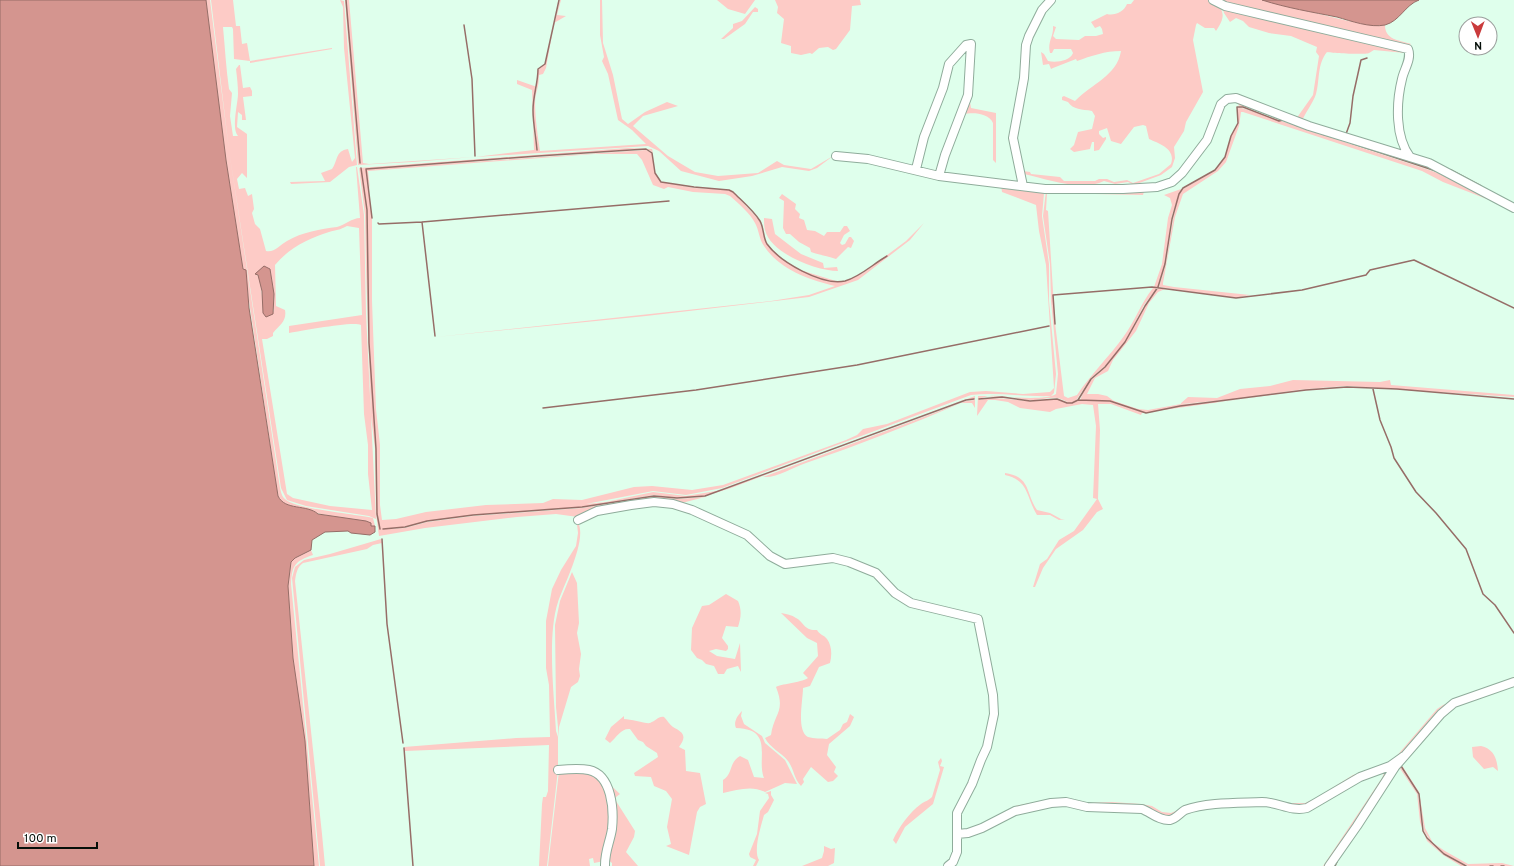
<svg xmlns="http://www.w3.org/2000/svg" width="1514" height="866" font-family="Overpass,sans-serif">
<rect width="100%" height="100%" fill="#dfffec"/>
<!-- green -->
<path fill="#fdcbc6" fill-rule="evenodd" d="M206,0H210L229,150L280,488C281,492 282,497 285,499C294,509 357,514 373,518L375,526H371L366,521C355,522 288,508 281,502C280,500 279,498 278,496L245,274L243,269L226,160Z
M211,0H233L236,26H240L242,44L247,43L250,61L332,48V49L250,63V61L234,59L233,29L232,27H223C225,48 226,68 229,89L232,93L230,116L233,136H238C231,129 238,103 238,94C238,86 237,77 236,69L239,65H240L243,88L250,87L252,91V96L243,97L246,120H242V115L238,112L237,127L247,134V178L242,173L237,179L239,189L245,188L248,196L252,194L254,209L252,213L255,224L260,229L266,251C274,253 280,245 287,241C302,232 321,229 337,227C345,225 352,218 360,218L356,167H357L364,215L366,314L376,519L369,516L306,506L287,500L281,488L229,150ZM347,226L359,228L362,315L289,326V333C303,331 352,321 361,325L364,414L368,445V474L372,510L330,506L293,498L287,494L262,339H267L273,336V333C280,325 287,321 285,310L276,306L275,265C289,248 309,238 329,232C336,230 340,230 347,226ZM270,269L274,294V312L262,296L260,277L255,274Z
M340,0L344,1L357,165L349,167L330,182L291,184L290,182L325,181L321,173L332,169C338,161 335,151 348,149L352,162L355,158L344,48L343,7Z
M345,0H349L363,163L369,164L474,157L412,162L358,165Z
M560,0H561L557,15L566,16L554,23L546,68L543,74L539,75C539,82 538,87 536,94C533,105 538,138 540,151L646,144L632,130L618,120L608,74L602,61L604,57L600,35V0H602L603,43L613,75L622,119L628,124L645,112L667,102L678,106L643,116L633,126L668,156L695,172L718,176L758,173L777,161L784,165L811,169L833,156L817,168L809,171L782,167L752,176L719,181L681,171L659,151L648,146L475,157L534,150L532,90L517,84V80L537,87C532,107 531,130 538,150C536,137 533,123 533,110C534,96 538,84 538,70L545,64Z
M717,0H755L745,14L728,9Z
M775,0H860L861,5L852,6L850,30L836,49L833,50L828,47L819,48L812,54L810,53L801,55L791,53V46L781,43L784,19L777,13L778,7Z
M1134,0H1212C1226,10 1225,18 1216,31L1214,28H1205L1197,23L1196,25L1193,40L1203,92L1186,122L1184,131L1174,147L1175,158L1172,167L1161,175L1134,185L1128,182L1115,184L1104,181C1082,192 1047,179 1024,174L1023,171L1030,172L1031,174L1060,177L1064,181H1095L1099,179H1107L1114,182L1127,180L1133,183L1159,174L1171,164C1176,149 1160,144 1149,139L1146,126L1143,125L1134,127L1121,144L1111,141L1107,128L1099,131V134L1103,138L1106,137V139L1099,150L1094,151V142H1092L1090,149L1074,152L1070,149L1074,145L1078,132L1092,129L1095,116L1092,111C1082,109 1073,110 1068,102L1062,100V97L1064,96L1075,101C1091,84 1117,76 1121,51C1105,51 1091,56 1077,61L1076,59L1053,68L1051,69L1049,64L1043,65L1041,52L1044,54L1048,61C1056,63 1070,61 1073,53L1071,49H1054L1052,53H1050C1047,42 1054,36 1053,26L1056,27L1053,36L1056,39L1079,40L1085,36H1096L1103,34L1102,29L1100,26L1095,28L1091,22L1107,14C1114,16 1124,12 1127,4H1131Z
M1214,0H1262L1348,21L1380,26L1385,25C1385,40 1399,40 1411,44L1408,47Z
M1222,6L1405,48L1408,51L1407,63L1401,80L1398,115L1400,142L1406,155H1400L1345,136L1346,135L1398,153L1402,152C1395,132 1396,105 1397,83C1398,73 1407,63 1405,53L1374,50C1372,51 1371,52 1369,53C1365,55 1331,53 1327,52C1317,64 1320,80 1316,94C1313,103 1305,113 1301,123L1236,97L1227,99L1221,103V100C1241,89 1275,115 1296,119L1313,95L1319,56L1316,52L1317,47L1291,36L1269,33L1249,27L1243,21L1236,18L1230,22L1224,13Z
M755,7L758,9V12H753L745,24L724,39H721L733,28V24L742,21Z
M969,96L971,108L996,113V163L993,160V123C989,113 973,112 964,114Z
M1236,99L1429,164L1497,203L1443,182L1422,171L1243,112H1241L1239,126L1226,162L1218,171L1183,194L1175,217L1163,283V285L1174,287L1250,295L1236,298L1159,287L1166,264L1173,219L1179,194L1183,189L1216,170L1225,157L1231,136L1238,123L1237,110L1239,107L1444,175L1406,160L1328,136L1301,126L1293,124L1286,120H1279L1258,111L1239,106Z
M628,148L652,149L653,153C649,148 643,149 638,149L366,169L646,150L652,153L655,173L661,182L694,188L729,190L733,192L759,220L767,244L782,259L800,270L836,281H846L863,273L906,241L924,223L910,240L858,280L809,297L646,316L436,337L771,301L809,295L835,286C809,280 779,269 764,246C759,239 759,230 755,223C750,213 738,203 730,196L725,194L693,192L668,187L664,189L653,185L642,160L637,154H594L368,171L370,190L367,176L372,218V301L376,409L380,445V505L382,520L396,519L426,512L486,505L543,503L553,499L582,500L634,487L652,486L692,490L723,485L846,440L857,435L863,429L887,424L970,392L986,391L1023,394L1050,392L1054,388L1046,265L1039,231L1036,205L1002,192L1001,185L1044,193L1042,216L1049,264V301L1056,374L1054,393L1051,396C1025,397 997,392 971,395L722,488L686,495L653,491L586,504L606,502L653,492L686,496L722,490L975,396V399H966L731,488L705,496L677,498L654,495L582,507L473,515L427,521L405,527L383,529L405,528L427,522L473,516L582,508L654,496L677,499L705,497L678,504L664,501L578,517L556,514L517,517L425,528L379,536L376,514L375,449L371,416L366,270L365,215L359,168Z
M1145,188L1143,195L1047,193L1046,210L1048,211L1055,323L1064,396L1068,398L1077,395C1091,374 1109,357 1124,336C1135,321 1141,303 1153,288H1157L1144,305L1125,342L1105,366L1091,378L1075,402C1067,404 1064,399 1057,398C1048,397 1038,401 1028,400C1015,399 989,391 979,400C997,396 1011,400 1029,401C1038,402 1047,398 1056,399C1068,401 1067,405 1080,400L1087,384L1105,367L1125,342L1145,306L1158,288L1165,289L1158,292L1149,303L1136,331L1113,360L1108,371L1095,378L1087,394H1098L1107,396L1114,401L1138,409L1148,410L1181,404L1229,401L1306,389L1347,387L1398,389L1514,399L1397,389L1347,387L1306,390L1142,413L1141,415L1111,404H1098L1100,430L1098,499L1103,509L1097,512L1083,530L1056,549L1043,568L1035,587H1033L1040,564L1047,559L1059,540L1074,531L1097,499L1093,498L1096,426L1093,405L1082,404L1056,409L1050,412L1020,408L1008,402L995,400H988L977,416L978,396C994,395 1045,402 1056,394L1058,374L1051,301L1050,264L1043,216L1046,191Z
M1181,189L1172,215L1165,264L1158,287H1154L1162,264L1168,218L1172,205L1170,198L1164,195Z
M782,194L796,204L795,209L800,214L799,218L804,220L807,230L815,231L824,236L827,232H840L844,226H847L850,231L844,235L840,243L842,245L845,244L849,237H851L854,241L851,248L848,247L836,259C827,256 820,255 811,252L810,248L799,242L790,234H786L783,228L784,201L779,198Z
M764,218L772,219L775,234L801,254L823,263L824,268L837,267L838,271C817,271 771,254 765,230C764,227 764,221 764,218Z
M1293,380L1380,382L1390,380L1391,385L1514,395V397L1347,386L1305,389L1228,400L1180,404L1188,397L1217,398L1240,389L1270,386Z
M975,400V408L972,403H961C910,425 858,445 806,463C791,468 778,478 763,477L966,401Z
M1005,473C1031,477 1025,492 1037,510L1050,513L1061,519H1065L1059,520L1050,515H1037C1026,497 1029,480 1005,475Z
M574,518C593,530 563,586 558,602C547,635 554,695 556,731L558,737V770L547,866H539L542,804L543,797H546L548,791L549,745L405,751L404,747L516,738L550,737L549,685L546,668V621L552,589L561,570L576,546L578,533L577,524Z
M381,539L382,543L373,545L367,549L303,563C297,567 296,574 295,581L322,834L325,866H320L292,578L295,567L304,560L330,554Z
M311,550L313,555C295,561 292,565 291,584L319,866H314L305,741L293,658L288,586L291,562L295,558Z
M572,572L577,583L579,623L577,633L581,654L579,669L580,676L578,682L571,687L559,727V737L556,707L555,625L560,601Z
M726,594L738,601C742,610 741,618 738,627L726,626L722,638L728,646V649L726,651L716,649L709,651L717,656L735,659L740,643L741,672L738,666L727,669L724,674H718L714,666L706,664L702,660L697,658L691,650L692,628L702,606L709,605Z
M781,613C786,614 792,615 796,618C804,622 804,631 817,630C820,635 824,635 827,639C832,646 832,655 830,663L819,667L810,686L803,688C803,700 796,731 808,737C814,739 821,738 827,739L840,730L843,724L847,722L850,714L854,717L850,726L829,744L827,755L836,767L834,772L838,776L833,781L828,782L811,767L803,779L804,782L801,786C794,779 794,769 788,761C781,752 770,748 765,738L771,735C774,713 786,712 776,687C780,684 800,683 808,678L803,673L818,656L817,643L807,638Z
M1514,677V681L1454,702L1404,755L1306,807L1211,804L1169,819L1151,810L1051,802L998,817L1015,806L1055,798L1085,803L1112,802L1141,804L1152,806L1162,812L1171,813L1185,807L1239,799L1263,798L1290,803H1305L1316,798L1353,775L1389,762L1395,758L1437,709L1443,705Z
M742,711L741,716L744,724L762,736L765,743L785,760L797,784L785,783L765,792C752,785 737,790 723,793V780C733,774 729,762 740,756L748,760L754,777L764,778C756,759 775,729 736,728C733,722 738,715 742,711Z
M624,716V719C631,719 646,724 650,723C656,721 658,716 664,717C667,720 670,725 673,727C682,732 688,735 679,747L685,750L686,771L700,773L706,804L700,807L697,812L689,855L666,846L671,844L667,827L672,799L666,791L654,786L651,777L635,776L634,773L658,757L657,753L646,746L643,742L638,740L630,729C621,728 617,737 610,743L605,739L611,727Z
M1419,741L1401,764L1419,792L1425,828L1433,843L1445,851L1468,864L1502,863L1514,866H1468L1444,854L1431,842L1424,831L1419,794L1400,764L1339,856L1334,866H1329C1359,824 1385,779 1419,741Z
M1481,746C1494,749 1497,759 1498,771L1493,767L1484,769L1473,757L1472,747Z
M941,758L942,761L940,766L944,767L933,804L905,827L896,844L893,840C899,827 909,813 921,804C925,801 928,801 932,797L940,770L938,762Z
M1400,766L1418,794L1423,832L1427,839L1444,855L1465,866H1461L1443,855L1427,841L1420,822L1417,794L1399,767Z
M1390,767L1327,866H1323L1382,778L1385,771Z
M559,771H588L606,786L611,821L604,861L594,863L593,858L589,859L590,866H548Z
M602,777L620,794L616,797V801L635,831L634,837L626,852L638,866H612V863L608,860L613,821Z
M771,791V795L774,800L768,812L764,815C761,826 753,851 759,860L756,866H753L756,860L750,857L749,854L757,834L760,811L769,798L768,794L765,793Z
M824,846L831,849L835,848L834,863L828,866H802L822,858L824,851Z"/>
<!-- water -->
<path fill="#d4958f" stroke="#966d67" d="M0,0H206L226,160L243,269L246,270L249,308L278,496C285,511 307,504 318,514L366,521L371,523V526H375V532L370,535L351,533L348,531L325,532L312,540L311,550L295,558L291,562L288,586L293,658L305,741L314,866H0Z
M1262,0H1419C1405,5 1400,21 1385,25C1370,28 1351,21 1337,17C1312,12 1287,8 1262,0Z
M264,266L270,269L274,294L273,314L266,317L263,313L262,291L258,275L255,274Z"/>
<g fill="none" stroke-linecap="round" stroke-linejoin="round">
<!-- stream -->
<path stroke="#966d67" stroke-width="1.5" d="M346,0L360,163
M464,25L472,79L475,156
M1289,122L1298,126
M1322,134L1339,139
M1346,134L1350,123L1353,96L1361,60L1367,58
M1351,143L1436,171
M537,150C536,137 533,124 533,110C533,96 538,83 538,69L545,64L559,0
M361,168L367,210L369,343L376,449L377,514L380,529
M1451,170L1481,186
M372,218L366,169L538,156L646,149L652,153L655,173L661,182L694,187L729,190L733,192C742,201 754,211 760,221C764,228 763,238 767,244C780,262 822,286 845,281C860,277 873,264 887,256
M422,222L669,201
M378,223L379,224L422,222L435,336
M1055,324L1053,295L1152,287L1236,298L1302,290L1366,275L1370,270L1414,260L1514,308
M1373,389L1380,420L1391,447L1394,458L1416,492L1436,513L1466,549L1483,594L1495,605L1514,633
M979,399L1002,397L1030,401L1057,399L1067,403H1072L1078,400L1091,379L1105,367L1125,342L1145,306L1158,287L1165,264L1172,219L1179,194L1183,188L1215,170L1225,157L1231,136L1238,123L1237,107H1243L1279,121L1283,120
M1078,400L1110,401L1146,413L1180,406L1306,390L1347,387L1397,389L1514,399
M543,408L696,390L857,365L1049,326
M383,529L405,527L427,521L473,515L582,507L654,496L677,498L705,496L966,400L974,399
M382,539L387,624L403,743
M404,748L413,866
M1401,766L1419,794L1423,831L1427,838L1444,854L1466,866
M1335,866L1337,862
M1490,866H1493
M1501,866H1504"/>
<!-- minor casing -->
<g stroke="#8fac9b" stroke-width="10">
<path id="minor" d="M1213,0L1225,6L1408,49C1412,59 1404,69 1402,79C1396,103 1395,137 1410,157
M836,156L868,159L939,176L1045,189H1123L1157,187L1172,182L1182,173L1207,140L1221,104L1227,99L1236,98L1309,126L1429,163L1514,208
M916,169L924,137L943,88L949,64L966,45L971,44L968,95L945,155L939,176
M1023,186L1013,138L1024,78L1026,45L1029,36L1042,10L1051,0
M578,520L597,511L631,505L654,502L673,504L692,510L747,535L770,556L785,564L833,558L849,562L876,573L895,593L911,603L978,619L993,695L994,714L987,747L981,760L972,784L957,813V852L953,862L948,866
M558,770C568,769 580,768 589,770C612,775 614,810 612,829C610,842 605,850 605,865
M957,834L968,833L982,828L1015,811L1051,803L1066,802L1087,807L1142,809C1150,812 1160,821 1170,820C1176,819 1180,813 1185,810C1207,802 1239,803 1262,802C1278,802 1291,812 1307,808L1360,777L1390,766L1404,756
M1329,866L1357,826L1395,767L1441,714L1454,703L1514,682"/>
</g>
<!-- minor -->
<use href="#minor" stroke="#fff" stroke-width="8"/>
</g>
<!-- north arrow -->
<g transform="translate(1478 36) rotate(179)"><circle r="19" fill="#ffffff" stroke="#9b9f9d"/>
<path d="M0-3L7 15L0 10L-7 15Z" fill="#ca3b3c"/>
<text y="-6" font-size="11" font-weight="bold" text-anchor="middle" fill="#050f09">N</text>
</g>
<!-- scale -->
<path d="M18 842v6h79v-6" fill="none" stroke="#050f09" stroke-width="2"/>
<text x="24" y="842" font-size="12" fill="#050f09" stroke="#ffffff" stroke-width="3" paint-order="stroke">100 m</text>
</svg>
